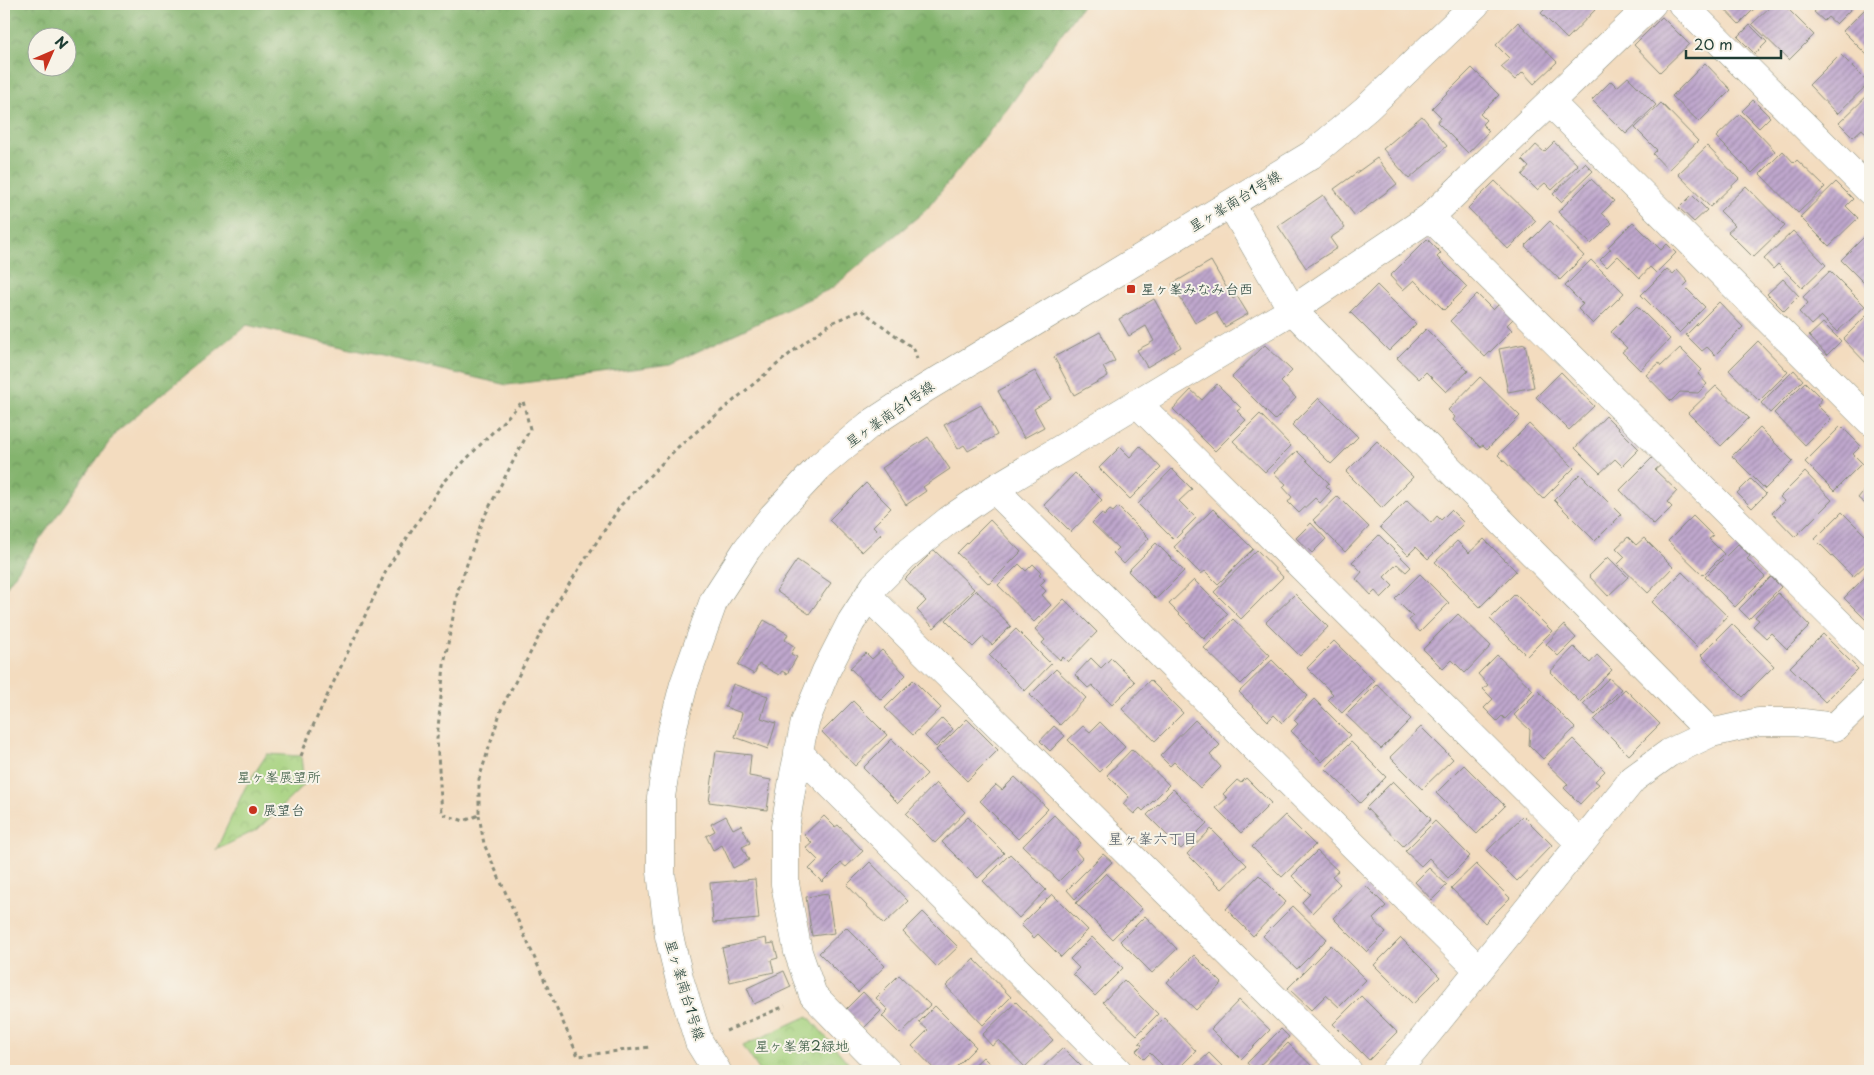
<svg xmlns="http://www.w3.org/2000/svg" width="1874" height="1075" font-family="'Playpen Sans','Klee One',sans-serif">
<defs>
<pattern id="forest-crowns" width="20" height="18" patternUnits="userSpaceOnUse" patternTransform="scale(1.25)"><rect width="20" height="18" fill="#84b46e"/><path d="M2 6a3 3 0 1 1 6 0M12 15a3 3 0 1 1 6 0" fill="none" stroke="#6b945b"/></pattern>
<pattern id="park-crowns" width="20" height="18" patternUnits="userSpaceOnUse" patternTransform="scale(1.25)"><rect width="20" height="18" fill="#a6d27f"/><path d="M2 6a3 3 0 1 1 6 0M12 15a3 3 0 1 1 6 0" fill="none" stroke="#8eb56e"/></pattern>
<pattern id="building-hatch" width="6" height="6" patternUnits="userSpaceOnUse" patternTransform="scale(1.25)"><rect width="6" height="6" fill="#bfa7cd"/><path d="M-1 1l2-2M0 6l6-6M5 7l2-2" fill="none" stroke="#9b89a7"/></pattern>
</defs>
<rect width="100%" height="100%" fill="#f7f3e8"/>
<filter id="ink" filterUnits="userSpaceOnUse"><feTurbulence type="fractalNoise" baseFrequency=".02" numOctaves="2"/><feDisplacementMap in="SourceGraphic" scale="10" xChannelSelector="R" yChannelSelector="G"/><feConvolveMatrix kernelMatrix="1 2 1 2 8 2 1 2 1" color-interpolation-filters="sRGB"/></filter>
<filter id="wash" filterUnits="userSpaceOnUse"><feTurbulence type="fractalNoise" baseFrequency=".0096" numOctaves="4" result="noise"/><feDisplacementMap in="SourceGraphic" scale="20" xChannelSelector="R" yChannelSelector="G"/><feGaussianBlur stdDeviation="1.12" result="paint"/><feColorMatrix in="noise" values="0 0 0 0 0 0 0 0 0 0 0 0 0 0 0 0 0 1.4 0 .05"/><feComposite in="paint" operator="in"/></filter>
<g filter="url(#wash)">
<rect width="100%" height="100%" fill="#f3dcbf"/>
<!-- forest -->
<path fill="url(#forest-crowns)" stroke="#527851" fill-rule="evenodd" d="M4,4H1083L1008,108L926,210L832,288L671,364L507,385L247,325L117,431L4,590ZM38,38H68V68H38Z"/>
<!-- park -->
<path fill="url(#park-crowns)" stroke="#62885a" d="M267,754L301,756L304,785L258,829L216,850L245,788Z
M808,1016L855,1071H760L743,1046Z"/>
<g id="blocks">
<!-- building -->
<path fill="url(#building-hatch)" d="M1546,4H1589L1595,10L1567,39L1541,13L1548,6Z
M1720,4H1759L1739,24Z
M1773,4H1783L1814,35L1789,60L1752,24Z
M1816,4H1856L1836,24L1828,17L1824,21L1814,12L1819,7Z
M1870,4V58L1843,31Z
M1662,17L1689,44L1660,72L1634,45Z
M1518,22L1557,62L1534,84L1523,72L1515,80L1501,67L1510,59L1496,45Z
M1750,25L1767,42L1755,54L1738,37Z
M1840,54L1869,83L1837,114L1809,85Z
M1705,63L1731,90L1699,122L1672,96Z
M1472,68L1499,95L1480,114L1486,120L1482,124L1489,131L1468,153L1437,122L1441,117L1432,108Z
M1628,77L1656,105L1626,134L1592,100L1611,81L1617,87Z
M1870,93V138L1862,129L1853,137L1839,123Z
M1753,100L1770,117L1759,128L1742,111Z
M1661,103L1698,141L1668,170L1653,154L1657,150L1635,128Z
M1740,114L1775,151L1752,173L1716,137Z
M1422,116L1447,146L1409,179L1383,149Z
M1554,142L1578,165L1552,190L1545,183L1537,190L1522,175L1529,167L1522,160L1536,145L1544,152Z
M1707,146L1739,179L1710,207L1678,174Z
M1783,151L1794,163L1797,160L1825,187L1798,213L1760,174Z
M1377,158L1397,184L1355,216L1334,189Z
M1585,163L1593,171L1561,202L1553,194Z
M1591,179L1614,201L1602,213L1612,223L1591,244L1558,212Z
M1495,181L1536,221L1508,249L1468,208Z
M1836,182L1853,199L1846,206L1858,218L1829,246L1800,217Z
M1746,186L1785,226L1753,257L1728,232L1735,226L1720,211Z
M1323,195L1345,228L1330,238L1337,248L1306,268L1278,226Z
M1692,195L1707,210L1694,222L1679,208Z
M1550,221L1584,256L1560,280L1525,246Z
M1633,222L1661,250L1667,244L1676,253L1656,273L1650,267L1640,278L1618,256L1607,267L1600,260L1611,249L1608,247Z
M1793,231L1826,265L1802,288L1778,264L1773,269L1764,259Z
M1870,231V289L1841,260Z
M1427,239L1441,253L1437,257L1467,287L1444,310L1414,280L1403,290L1390,276Z
M1591,260L1624,293L1593,324L1578,309L1583,304L1565,286Z
M1211,261L1233,299L1237,296L1248,314L1225,327L1216,312L1195,323L1172,284Z
M1667,269L1673,274L1677,270L1688,282L1684,286L1705,307L1679,333L1641,295Z
M1830,271L1865,306L1837,332L1821,316L1811,325L1799,312L1808,303L1803,297Z
M1783,279L1799,296L1784,311L1767,294Z
M1377,285L1416,324L1389,351L1350,312Z
M1477,294L1493,310L1499,304L1513,319L1507,325L1512,330L1485,357L1450,321Z
M1154,299L1181,347L1147,367L1137,350L1154,341L1146,326L1129,336L1119,319Z
M1719,302L1743,327L1715,355L1707,347L1702,351L1686,335Z
M1637,306L1670,339L1640,370L1622,352L1627,348L1611,332Z
M1870,312V367L1843,339Z
M1823,323L1841,341L1827,355L1809,336Z
M1426,329L1468,371L1446,392L1426,372L1419,379L1397,358Z
M1100,332L1115,361L1103,367L1108,376L1074,395L1054,357Z
M1758,341L1788,372L1759,401L1729,370Z
M1525,344L1534,387L1508,392L1499,349Z
M1265,345L1292,371L1281,382L1296,398L1275,420L1232,377Z
M1680,348L1702,370L1698,374L1707,384L1698,393L1680,392L1671,401L1646,375L1659,363L1661,366Z
M1794,370L1803,380L1770,413L1761,403Z
M1035,371L1051,399L1034,409L1044,427L1024,438L998,391Z
M1561,372L1594,406L1569,430L1536,397Z
M1480,377L1520,416L1487,449L1483,445L1480,447L1453,420L1455,417L1448,410Z
M1805,382L1822,399L1817,405L1831,419L1805,445L1774,413Z
M1217,384L1241,408L1237,411L1246,420L1215,451L1173,409L1191,390L1202,400Z
M1716,386L1749,418L1721,446L1688,413Z
M1319,398L1358,437L1331,464L1292,425Z
M981,405L997,435L968,451L964,445L958,449L944,425Z
M1260,414L1291,446L1265,472L1233,441Z
M1606,416L1639,449L1622,466L1615,459L1600,473L1575,448Z
M1529,424L1574,468L1543,499L1498,455Z
M1841,426L1861,446L1853,454L1862,463L1834,491L1805,462Z
M1760,428L1793,461L1765,489L1732,456Z
M928,437L950,469L923,487L926,491L906,505L882,468Z
M1377,441L1413,477L1382,508L1346,472Z
M1140,446L1161,468L1130,499L1099,468L1120,447L1130,457Z
M1297,451L1329,483L1326,486L1331,491L1320,503L1315,498L1299,513L1288,502L1292,497L1283,487L1286,484L1274,473Z
M1653,457L1661,465L1655,470L1677,491L1667,502L1672,507L1654,525L1620,490Z
M1172,469L1192,489L1179,501L1196,518L1174,540L1138,504Z
M1805,472L1832,500L1795,537L1772,513L1784,501L1780,497Z
M1075,473L1102,500L1071,532L1044,505Z
M1580,474L1621,515L1595,541L1554,500Z
M1751,479L1766,494L1752,508L1737,493Z
M866,483L891,508L873,526L881,534L862,552L829,520Z
M1870,483V508L1858,498Z
M1338,496L1369,527L1345,552L1313,520Z
M1407,500L1431,523L1437,516L1441,520L1451,510L1464,523L1428,559L1416,547L1408,555L1380,527Z
M1118,507L1149,538L1124,564L1113,553L1118,548L1092,523L1102,513L1104,516L1110,510L1113,512Z
M1213,509L1253,549L1218,584L1205,571L1201,574L1174,547Z
M1842,512L1870,540V561L1853,577L1815,539Z
M1693,516L1713,536L1709,539L1724,554L1703,575L1668,541Z
M990,520L1021,552L989,584L957,553Z
M1311,523L1326,539L1312,553L1296,538Z
M1379,535L1411,567L1406,572L1397,564L1384,577L1393,586L1381,598L1375,591L1371,595L1356,579L1362,572L1352,562Z
M1628,537L1636,545L1644,538L1673,567L1648,593L1618,564L1625,557L1616,548Z
M1484,539L1516,571L1480,607L1435,562L1457,541L1469,553Z
M1156,543L1184,571L1156,599L1128,571Z
M1738,544L1750,556L1747,559L1765,577L1735,607L1705,577Z
M934,550L974,589L934,628L917,610L926,601L905,579Z
M1257,550L1283,577L1241,619L1214,592Z
M1608,557L1628,577L1608,596L1589,576Z
M797,560L831,583L809,614L776,591Z
M1019,564L1026,571L1033,564L1041,572L1039,574L1045,580L1040,585L1046,591L1042,595L1051,605L1034,622L998,585Z
M1682,572L1727,616L1697,647L1652,602Z
M1870,572V616L1866,620L1844,598Z
M1420,574L1449,603L1420,632L1409,620L1413,617L1395,599Z
M1771,577L1781,587L1749,619L1739,609Z
M1194,580L1228,614L1204,639L1169,604Z
M976,590L1011,626L992,645L983,637L973,647L946,620Z
M1778,593L1810,626L1787,649L1771,633L1766,638L1753,626L1759,620L1755,617Z
M1295,594L1328,627L1300,656L1266,622Z
M1515,594L1552,631L1527,656L1490,619Z
M1064,599L1097,632L1068,662L1063,657L1060,660L1042,643L1045,640L1035,629Z
M1458,614L1491,646L1465,673L1452,660L1443,669L1423,649Z
M1233,619L1270,655L1241,684L1204,648Z
M764,620L788,634L785,640L795,647L791,654L797,657L787,674L782,671L779,675L759,664L754,674L738,665Z
M1732,624L1774,666L1743,697L1701,655Z
M1564,625L1576,638L1558,656L1546,644Z
M1016,629L1051,664L1025,691L989,655Z
M1823,634L1858,669L1825,702L1790,667Z
M1334,641L1374,681L1342,713L1328,699L1333,694L1307,668Z
M1574,647L1590,663L1597,655L1612,670L1580,702L1550,672Z
M882,650L906,675L881,700L850,668L866,653L872,659Z
M1497,655L1533,690L1505,719L1502,716L1497,721L1484,708L1493,699L1483,689L1488,685L1478,674Z
M1091,658L1101,668L1111,658L1135,682L1112,705L1092,685L1088,688L1075,675Z
M1272,660L1308,696L1282,723L1274,715L1268,721L1239,692Z
M1056,669L1086,698L1060,725L1030,695Z
M1609,678L1621,689L1595,715L1583,704Z
M913,680L941,708L913,735L885,708Z
M1150,680L1183,713L1155,741L1122,709Z
M733,684L768,696L761,718L776,723L768,749L735,737L742,713L725,707Z
M1377,684L1411,719L1381,749L1346,715Z
M1625,689L1660,724L1629,755L1594,720Z
M1538,691L1575,728L1543,759L1529,745L1530,730L1514,715Z
M1314,699L1350,735L1322,762L1291,731L1298,724L1294,720Z
M853,701L887,735L855,766L822,732Z
M942,718L953,729L936,747L925,736Z
M967,719L998,750L967,781L936,750Z
M1195,720L1220,745L1210,755L1221,767L1200,788L1174,762L1170,766L1160,756Z
M1100,722L1125,747L1100,772L1068,740L1083,726L1090,732Z
M1054,726L1065,736L1050,751L1040,741Z
M1421,727L1453,759L1422,789L1390,757Z
M892,739L927,774L898,803L863,768Z
M1573,739L1605,771L1595,781L1599,784L1580,804L1564,788L1568,784L1547,764Z
M1351,742L1386,777L1360,803L1325,768Z
M1132,749L1169,785L1143,811L1140,808L1134,814L1123,804L1129,797L1107,775Z
M716,751L751,755L749,776L771,780L767,810L709,802Z
M1464,765L1505,806L1477,834L1436,793Z
M1015,777L1048,809L1018,839L980,801L996,785L1002,790Z
M1246,778L1271,803L1241,833L1216,808L1227,798L1223,794L1237,780L1241,783Z
M1393,781L1431,819L1403,846L1366,808Z
M936,783L965,812L935,843L906,814Z
M1173,789L1207,823L1181,849L1147,815Z
M1054,815L1081,843L1075,850L1082,858L1059,881L1023,846Z
M1285,815L1315,845L1282,877L1252,847Z
M726,816L733,829L741,825L750,843L742,847L749,860L733,868L722,845L713,850L706,836L715,831L711,824Z
M824,816L835,827L838,825L863,851L846,867L841,863L822,882L809,869L818,860L806,848L812,843L804,835Z
M1523,816L1552,845L1517,881L1487,851Z
M968,817L1004,853L978,878L942,842Z
M1435,821L1470,856L1448,878L1429,858L1421,866L1405,851Z
M1211,829L1247,865L1222,889L1187,854Z
M1317,851L1338,871L1332,876L1340,884L1312,913L1302,902L1310,894L1292,876Z
M1010,854L1046,890L1019,918L983,881Z
M1103,854L1112,862L1075,899L1067,890Z
M870,862L908,901L884,924L847,885Z
M1476,864L1510,898L1485,923L1451,888Z
M1429,868L1447,885L1432,900L1415,882Z
M1106,873L1142,909L1112,939L1076,903Z
M1259,875L1286,902L1253,936L1226,909Z
M755,879L759,919L713,923L710,883Z
M1366,886L1386,906L1373,919L1386,933L1367,952L1333,918Z
M828,894L834,933L812,936L806,897Z
M1052,894L1088,930L1061,957L1038,934L1034,938L1021,925Z
M1293,906L1327,939L1297,969L1263,936Z
M923,912L958,947L937,967L903,932Z
M1145,916L1177,949L1152,973L1120,941Z
M846,927L885,966L858,992L819,953Z
M1092,937L1123,968L1095,996L1073,974L1079,968L1070,959Z
M766,938L767,944L774,943L778,958L771,960L774,972L730,982L722,948Z
M1401,938L1440,977L1413,1004L1374,965Z
M1331,945L1366,980L1339,1007L1326,995L1311,1010L1288,988Z
M1194,955L1222,983L1196,1010L1167,982Z
M974,959L1011,997L983,1025L946,986Z
M784,971L791,987L754,1004L747,988Z
M899,975L930,1005L900,1034L882,1016L888,1010L876,998Z
M1124,980L1158,1014L1137,1035L1103,1002Z
M863,992L881,1011L864,1028L845,1010Z
M1361,996L1397,1032L1369,1060L1333,1024Z
M1239,1000L1270,1030L1241,1059L1211,1029Z
M1016,1002L1053,1040L1025,1067L999,1040L992,1046L982,1035Z
M935,1006L976,1047L952,1071H936L912,1046L928,1030L919,1022Z
M1164,1018L1196,1051L1176,1071H1168L1150,1053L1144,1059L1136,1051L1142,1045L1139,1043Z
M1281,1029L1289,1037L1254,1071L1247,1063Z
M1288,1043L1317,1071H1259Z
M1063,1048L1086,1071H1039Z
M1209,1053L1227,1071H1190Z
M983,1057L997,1071H968Z"/>
</g>
</g>
<g filter="url(#ink)">
<use href="#blocks" fill-opacity="0" stroke="#898c7a" stroke-width="1"/>
<g fill="none" stroke-linecap="round" stroke-linejoin="round">
<!-- minor casing -->
<g stroke="#898c7a" stroke-width="29">
<path id="minor" d="M1682,4L1870,191
M1550,102L1870,421
M1231,204L1292,310L1711,733
M1430,217L1870,654
M1137,403L1581,844
M994,489L1479,970
M868,596L1348,1071
M798,752L1118,1071
M887,1071L813,995L798,952L785,884V827L794,774L805,722L826,671L851,622L875,585L904,556L949,520L994,489L1292,310L1430,217L1652,4
M1395,1071L1415,1049L1633,779L1669,753L1711,733L1759,722H1795L1835,727L1870,693"/>
</g>
<!-- tertiary casing -->
<g stroke="#898c7a" stroke-width="29">
<path id="tertiary" d="M717,1071L699,1042L680,981L669,936L661,872V797L670,738L684,684L714,600L747,549L773,516L819,467L869,425L924,389L1311,155L1366,109L1476,4"/>
</g>
<!-- path -->
<path stroke="#898c7a" stroke-width="3" stroke-dasharray="4 4" stroke-linecap="butt" d="M301,756L312,728L388,567L443,483L523,401L530,429L482,521L458,590L444,665L437,739L442,814L464,821L479,815V779L502,707L556,604L621,505L678,447L792,352L831,323L861,310L914,349L917,359
M479,815L484,844L578,1056L651,1047
M726,1031L785,1006"/>
<!-- minor -->
<use href="#minor" stroke="#fff" stroke-width="28"/>
<!-- tertiary -->
<use href="#tertiary" stroke="#fff" stroke-width="28"/>
</g>
</g>
<!-- markers -->
<g fill="#c8321e" stroke="#f7f3e8" stroke-width="2">
<rect x="1126" y="284" width="10" height="10" rx="2.5"/>
<circle cx="253" cy="810" r="5"/>
</g>
<g text-anchor="middle" stroke-width="4" stroke-linejoin="round" paint-order="stroke">
<!-- street labels -->
<g font-size="14" fill="#1f3d34" stroke="#f7f3e8">
<text transform="translate(1235 201) rotate(-31)" y="5">星ヶ峯南台1号線</text>
<text transform="translate(890 414) rotate(-35)" y="5">星ヶ峯南台1号線</text>
<text transform="translate(685 990) rotate(73)" y="5">星ヶ峯南台1号線</text>
</g>
<!-- poi labels -->
<g font-size="14" fill="#1f3d34" stroke="#f7f3e8" text-anchor="start">
<text x="1141" y="294">星ヶ峯みなみ台西</text>
<text x="263" y="815">展望台</text>
</g>
<!-- park labels -->
<g font-size="14" fill="#3a5b43" stroke="#f7f3e8">
<text x="279" y="782">星ヶ峯展望所</text>
<text x="802" y="1051">星ヶ峯第2緑地</text>
</g>
<!-- neighbourhood labels -->
<g font-size="15" fill="#57626a" stroke="#f7f3e8">
<text x="1153" y="844">星ヶ峯六丁目</text>
</g>
</g>
<!-- margin -->
<rect width="1874" height="1075" fill="none" stroke="#f7f3e8" stroke-width="20"/>
<!-- north arrow -->
<g transform="translate(52 52) rotate(45)"><circle r="24" fill="#f7f3e8" stroke="#a1aaa0"/>
<path d="M0-4L9 19L0 12L-9 19Z" fill="#c8321e"/>
<text y="-8" font-size="14" font-weight="bold" text-anchor="middle" fill="#1f3d34">N</text>
</g>
<!-- scale -->
<path d="M1686 50v8h95v-8" fill="none" stroke="#1f3d34" stroke-width="2.5"/>
<text x="1694" y="50" font-size="15" fill="#1f3d34" stroke="#f7f3e8" stroke-width="4" paint-order="stroke">20 m</text>
</svg>
